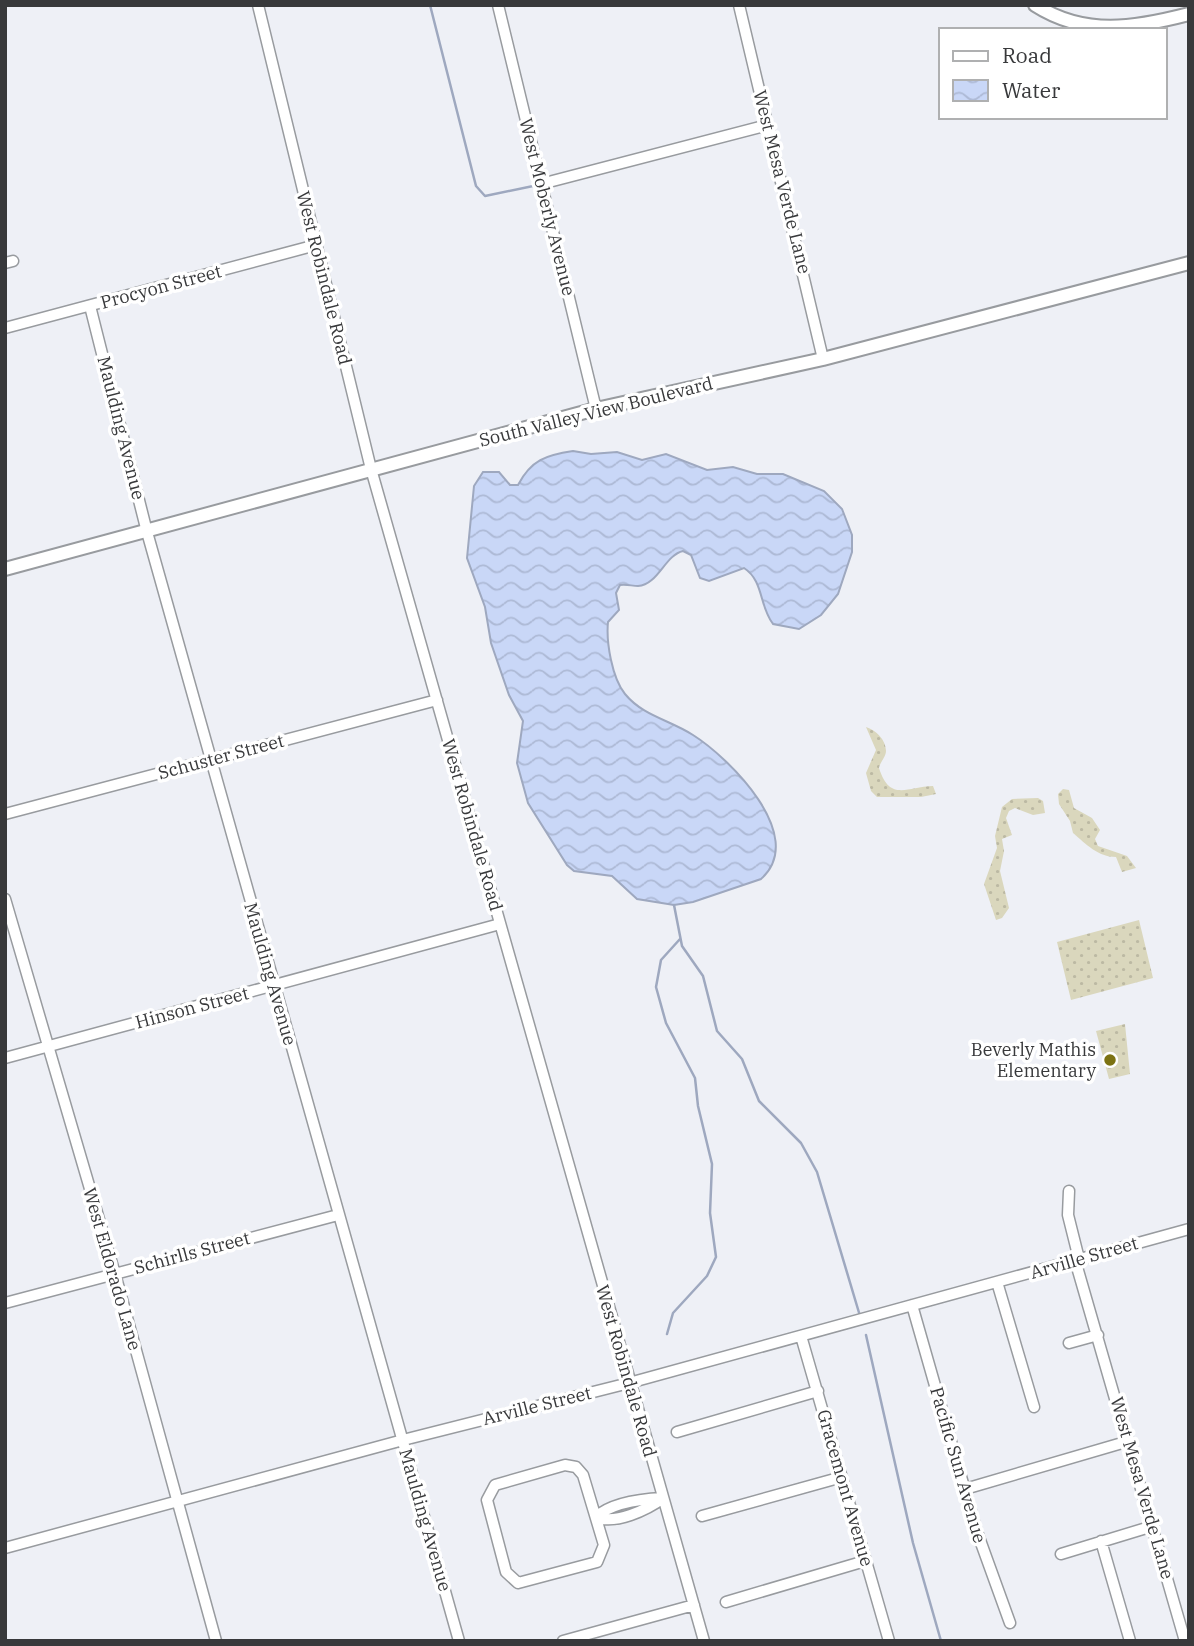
<svg xmlns="http://www.w3.org/2000/svg" width="1194" height="1646" font-family="'IBM Plex Serif',serif">
<defs>
<pattern id="grass-dots" width="8" height="8" patternUnits="userSpaceOnUse" patternTransform="scale(1.75)"><rect width="8" height="8" fill="#dad7bd"/><path d="M2 2h.1M6 6h.1" fill="none" stroke="#bcb9a3" stroke-width="1.8" stroke-linecap="round"/></pattern>
<pattern id="water-waves" width="16" height="10" patternUnits="userSpaceOnUse" patternTransform="scale(1.75)"><rect width="16" height="10" fill="#c9d7f7"/><path d="M0 5q4-4 8 0t8 0" fill="none" stroke="#adb9d5"/></pattern>
</defs>
<rect width="100%" height="100%" fill="#eef0f6"/>
<!-- grass -->
<path fill="url(#grass-dots)" d="M866,727C876,730 886,740 886,751C886,757 880,762 879,768C890,802 906,787 933,786L936,794L921,797H877L871,791L866,773L876,750Z
M1063,789L1069,790L1074,808L1092,818L1100,830L1095,839L1098,846L1127,856L1136,868L1122,872L1116,857C1098,857 1086,844 1073,833L1070,821L1059,804L1058,794Z
M1038,798L1043,801L1045,813L1033,815L1015,808L1009,811L1006,818L1012,835L1002,839L1004,851L1000,871L1009,908L1002,918L996,920L984,884L997,848L995,836L1002,807L1012,799Z
M1139,920L1153,978L1071,1000L1057,942Z
M1125,1024L1130,1074L1109,1079L1096,1031Z"/>
<!-- water -->
<path fill="url(#water-waves)" stroke="#9ea8bf" stroke-width="2" d="M573,451L591,454L617,452L642,460L666,454L707,470L733,467L757,474H783L824,491L842,509L852,535V552L838,594L821,615L799,629L773,624C759,606 764,581 744,568L709,581L700,578L691,555L683,551C665,555 658,585 638,586C632,586 627,584 620,585L616,593L619,610L608,622C606,642 612,678 625,694C643,716 670,720 693,735C728,757 809,836 761,879L693,902L674,905L637,899L612,876L574,871L567,865L528,803L517,763L523,721L509,695L491,643L485,607L467,558L474,486L483,472H499L510,485H518C531,460 546,455 573,451Z"/>
<g fill="none" stroke-linecap="round" stroke-linejoin="round">
<!-- stream -->
<path stroke="#9ea8bf" stroke-width="2.5" d="M430,5L476,186L485,196L538,185
M674,905L682,946L703,976L717,1031L742,1059L759,1101L801,1143L817,1172L860,1316
M667,1334L673,1313L707,1276L716,1257L710,1213L712,1164L698,1106L695,1078L666,1023L656,987L661,960L680,939
M866,1335L913,1543L941,1641"/>
<!-- minor casing -->
<g stroke="#989b9f" stroke-width="13">
<path id="minor" d="M258,5L371,469L704,1641
M498,5L596,409
M739,5L823,359
M541,184L768,125
M5,263L13,261
M90,306L147,532L459,1641
M5,328L316,245
M5,814L437,700
M5,899L115,1274L216,1641
M5,1058L500,924
M1069,1191L1068,1215L1079,1259
M1075,1260L1185,1641
M997,1282L1034,1407
M5,1303L338,1215
M912,1305L976,1529L1010,1623
M801,1336L889,1641
M1069,1343L1098,1335
M677,1432L818,1391
M565,1465L576,1467L583,1475L604,1545L597,1562L518,1583L506,1572L487,1500L495,1485Z
M965,1489L1129,1441
M702,1516L842,1477
M596,1517C615,1525 647,1510 663,1498
M596,1517C611,1503 642,1499 663,1498
M1101,1541L1130,1641
M5,1548L403,1440L629,1383L1189,1229
M1061,1554L1153,1526
M726,1602L865,1561
M563,1641L694,1605"/>
</g>
<!-- major casing -->
<g stroke="#989b9f" stroke-width="16">
<path id="major" d="M1035,5C1085,37 1135,28 1189,14
M5,569L596,409L823,359L1189,263"/>
</g>
<!-- minor -->
<use href="#minor" stroke="#fff" stroke-width="10"/>
<!-- major -->
<use href="#major" stroke="#fff" stroke-width="12"/>
</g>
<!-- markers -->
<circle fill="#7c7213" stroke="#fff" stroke-width="2.5" cx="1110" cy="1060" r="7"/>
<g text-anchor="middle" stroke-width="7" stroke-linejoin="round" paint-order="stroke">
<!-- street labels -->
<g font-size="18" fill="#38393b" stroke="#fff">
<text transform="translate(782 182) rotate(76)" y="6">West Mesa Verde Lane</text>
<text transform="translate(547 207) rotate(76)" y="6">West Moberly Avenue</text>
<text transform="translate(324 278) rotate(76)" y="6">West Robindale Road</text>
<text transform="translate(161 287) rotate(-15)" y="6">Procyon Street</text>
<text transform="translate(596 412) rotate(-14)" y="6">South Valley View Boulevard</text>
<text transform="translate(121 428) rotate(76)" y="6">Maulding Avenue</text>
<text transform="translate(221 757) rotate(-15)" y="6">Schuster Street</text>
<text transform="translate(472 825) rotate(74)" y="6">West Robindale Road</text>
<text transform="translate(270 974) rotate(74)" y="6">Maulding Avenue</text>
<text transform="translate(192 1008) rotate(-15)" y="6">Hinson Street</text>
<text transform="translate(192 1253) rotate(-15)" y="6">Schirlls Street</text>
<text transform="translate(1084 1258) rotate(-16)" y="6">Arville Street</text>
<text transform="translate(112 1269) rotate(74)" y="6">West Eldorado Lane</text>
<text transform="translate(626 1371) rotate(74)" y="6">West Robindale Road</text>
<text transform="translate(537 1406) rotate(-14)" y="6">Arville Street</text>
<text transform="translate(958 1465) rotate(74)" y="6">Pacific Sun Avenue</text>
<text transform="translate(845 1488) rotate(74)" y="6">Gracemont Avenue</text>
<text transform="translate(1142 1488) rotate(74)" y="6">West Mesa Verde Lane</text>
<text transform="translate(425 1520) rotate(74)" y="6">Maulding Avenue</text>
</g>
<!-- poi labels -->
<g font-size="18" fill="#38393b" stroke="#fff" text-anchor="end">
<text x="1096" y="1056">Beverly Mathis<tspan x="1096" dy="21">Elementary</tspan></text>
</g>
</g>
<!-- border -->
<rect width="1194" height="1646" fill="none" stroke="#38393b" stroke-width="14"/>
<!-- legend -->
<rect x="939" y="28" width="228" height="91" fill="#ffffff" stroke="#afb0b1" stroke-width="2"/>
<rect x="953" y="51" width="35" height="10" fill="#ffffff" stroke="#afb0b1" stroke-width="2"/>
<text x="1002" y="63" font-size="21" fill="#38393b">Road</text>
<rect x="953" y="80" width="35" height="21" fill="url(#water-waves)" stroke="#afb0b1" stroke-width="2"/>
<text x="1002" y="98" font-size="21" fill="#38393b">Water</text>
</svg>
